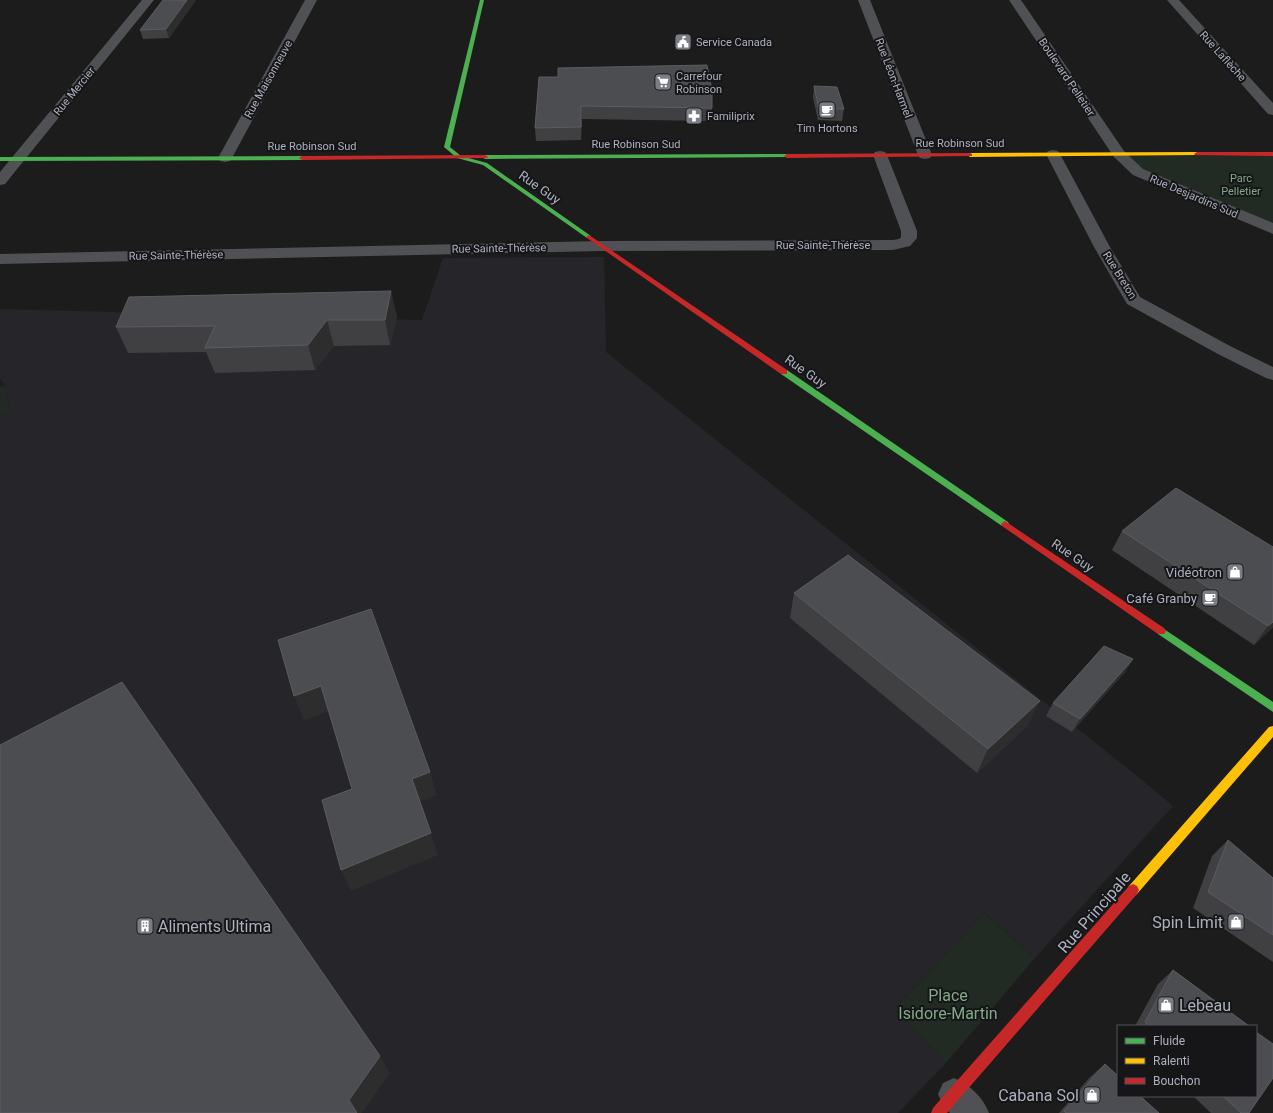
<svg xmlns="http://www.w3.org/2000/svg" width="1273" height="1113" font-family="Roboto,sans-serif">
<rect width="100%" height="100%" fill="#1c1c1c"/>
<!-- built -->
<path fill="#262529" d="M604,257L606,352L1142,780L1173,806L1035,958L984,913L894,1009L946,1063L898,1113H0V416L10,411L5,385L0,379V309L422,320L443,258Z"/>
<!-- green -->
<path fill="#212a23" d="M1119,154L1273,155V229L1138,172Z
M5,385L10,412L0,416V387Z
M984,913L1035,958L946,1063L894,1009Z"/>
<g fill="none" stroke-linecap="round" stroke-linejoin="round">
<!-- street -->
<path fill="#505155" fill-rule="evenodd" d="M142,0H154L5,184L0,185V172Z
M305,0H317L232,158L230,161L225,162L220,161L218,158Z
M858,0H870L932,155L930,158L925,159L920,158L918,155Z
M1009,0H1021L1124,151L1143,169L1273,223V234L1133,175L1114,157Z
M1167,0H1179L1273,103V115L1268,114Z
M1053,150L1058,151L1060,154L1110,247L1140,297L1230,346L1273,367V380L1266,378L1218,354L1127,304L1094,247L1046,154L1048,151Z
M880,151L885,152L887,155L917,231V238L910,246L893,250L601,251L0,264V254L601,241L893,240L899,239L901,237V231L873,155L875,152Z
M954,1078C970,1085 983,1097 989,1113H950L943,1105L938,1094L943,1083Z"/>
<!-- fast -->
<path fill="#4caf50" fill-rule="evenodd" d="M480,0H484L450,147L461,156L487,163L591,236V238H587L483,165L457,158L444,147Z
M787,154L790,156L789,157L485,159L482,157L485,155Z
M0,157L302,156L305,158L302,160L0,161Z
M781,370H787L1008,522L1009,524L1008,526H1002L781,374Z
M1161,627L1273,702V712L1158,634L1156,631L1158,628Z"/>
<!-- slow -->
<path fill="#ffc107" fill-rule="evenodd" d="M1197,152L1200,154L1199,155L970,157L967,155L970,153Z
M1273,726V737L1137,894L1133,896L1129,894L1127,890L1129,886L1269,727Z"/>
<!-- jam -->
<path fill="#c62828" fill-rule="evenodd" d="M1197,152H1273V156L1195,155L1194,154Z
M970,153L972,154V156L787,158L784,156L787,154Z
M485,155L488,157L487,158L302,160L299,158L302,156Z
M589,235L787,370V374H781L587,238L586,237Z
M1005,521L1164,628L1166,631L1164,634H1158L1002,526L1001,524Z
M1133,884L1137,886L1139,890L1137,894L947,1113H931L933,1108L1129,886Z"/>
</g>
<!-- wall -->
<path fill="#404043" d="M163,0H196L169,38L143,39L140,30Z
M539,77L712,108L711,121L582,119L581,140L536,141L535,128Z
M814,86L844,109L842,121L818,120L813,98Z
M397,316L390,345L334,346L315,370L215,373L206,352L128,353L116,327Z
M1122,531L1273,547V627L1254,645L1112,550Z
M794,593L1028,725L977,773L790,618Z
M1133,659L1125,672L1072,732L1046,716L1053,703Z
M1228,840L1273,878V962L1193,908L1212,856Z
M1173,970L1249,1026H1135L1158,984Z
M1105,1064L1159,1113H1059L1090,1077Z
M1193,1096H1256L1249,1113H1211Z"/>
<!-- shaded-wall -->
<path fill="#2d2d2e" d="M187,0H196L169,38L166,29Z
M581,106L582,119L581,140Z
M391,291L397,316L390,345L385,320Z
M327,320L334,346L315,370L308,345Z
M1273,622V627L1254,645L1268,626Z
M1133,659L1125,672L1072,732L1080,719Z
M321,686L330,711L304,720L294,696Z
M1040,701L1028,725L977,773L988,749Z
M430,772L437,795L419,802L412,779Z
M431,833L438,855L351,891L341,870Z
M380,1056L390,1073L362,1113H357L349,1100Z"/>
<!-- building -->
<path fill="#4c4d50" stroke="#5b5c62" d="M163,0H187L166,29L140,30Z
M707,65L712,90V108L581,106V127L535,128L539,77H558V68Z
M814,86L837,87L844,109H819Z
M391,291L385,320H327L308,345L205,348L215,326L116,327L129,297Z
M1176,488L1273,547V622L1268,626L1122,531Z
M848,555L1040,701L988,749L794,593Z
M371,609L430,772L412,779L431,833L341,870L322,800L352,789L321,686L294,696L278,640Z
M1104,646L1133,659L1080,719L1053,703Z
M122,682L380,1056L349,1100L357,1113H0V745Z
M1228,840L1273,878V935L1208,892Z
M1173,970L1249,1026H1149L1145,1022Z
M1256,1032L1273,1044V1078L1249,1113H1241L1223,1096H1256Z
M1105,1064L1118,1076V1096H1140L1159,1113H1066L1064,1111Z"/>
<!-- icons -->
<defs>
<g id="civic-square" transform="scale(0.9)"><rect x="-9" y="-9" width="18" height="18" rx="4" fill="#7a7d85" stroke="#161518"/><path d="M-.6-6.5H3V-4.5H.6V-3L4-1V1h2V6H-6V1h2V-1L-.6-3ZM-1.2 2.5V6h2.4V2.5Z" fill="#fff"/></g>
<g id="supermarket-square" transform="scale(0.9)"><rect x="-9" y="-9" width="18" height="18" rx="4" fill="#7a7d85" stroke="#161518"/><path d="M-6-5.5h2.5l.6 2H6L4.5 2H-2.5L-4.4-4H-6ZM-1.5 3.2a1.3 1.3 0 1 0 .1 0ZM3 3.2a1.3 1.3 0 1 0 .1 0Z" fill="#fff"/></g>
<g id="cafe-square" transform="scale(0.9)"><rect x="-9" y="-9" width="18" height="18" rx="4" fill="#7a7d85" stroke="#161518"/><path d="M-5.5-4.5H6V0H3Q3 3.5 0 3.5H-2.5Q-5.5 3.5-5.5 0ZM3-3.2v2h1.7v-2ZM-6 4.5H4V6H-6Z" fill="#fff"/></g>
<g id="pharmacy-square" transform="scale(0.9)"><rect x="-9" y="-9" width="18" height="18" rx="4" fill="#7a7d85" stroke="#161518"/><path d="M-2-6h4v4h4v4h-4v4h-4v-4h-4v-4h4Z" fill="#fff"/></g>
<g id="shop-square" transform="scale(0.9)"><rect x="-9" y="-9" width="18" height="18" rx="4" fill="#7a7d85" stroke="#161518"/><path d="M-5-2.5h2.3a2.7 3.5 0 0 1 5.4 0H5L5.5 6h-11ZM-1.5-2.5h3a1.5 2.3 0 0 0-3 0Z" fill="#fff"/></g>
<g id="building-square" transform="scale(0.9)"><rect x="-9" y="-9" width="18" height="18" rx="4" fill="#7a7d85" stroke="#161518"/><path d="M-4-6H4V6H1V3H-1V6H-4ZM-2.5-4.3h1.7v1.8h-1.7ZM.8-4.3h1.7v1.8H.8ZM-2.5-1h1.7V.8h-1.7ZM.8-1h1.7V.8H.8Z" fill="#fff"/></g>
</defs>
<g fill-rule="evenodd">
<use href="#civic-square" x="683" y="42"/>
<use href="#supermarket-square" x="663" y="82"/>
<use href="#cafe-square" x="827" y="110"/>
<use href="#pharmacy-square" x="694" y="116"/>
<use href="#shop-square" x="1235" y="572"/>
<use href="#cafe-square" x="1210" y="598"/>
<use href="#shop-square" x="1236" y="922"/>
<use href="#building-square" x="145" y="926"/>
<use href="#shop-square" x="1166" y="1005"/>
<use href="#shop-square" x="1092" y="1095"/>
</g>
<g text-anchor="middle" stroke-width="4" stroke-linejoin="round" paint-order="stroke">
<!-- far-poi labels -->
<g font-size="11" fill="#acb1be" stroke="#161518" text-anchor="start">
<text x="696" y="46">Service Canada</text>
<text x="676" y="80">Carrefour<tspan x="676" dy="13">Robinson</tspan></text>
<text x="707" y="120">Familiprix</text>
<text x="827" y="132" text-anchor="middle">Tim Hortons</text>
</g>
<!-- far-street labels -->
<g font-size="11" fill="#acb1be" stroke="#161518">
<text transform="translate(1223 56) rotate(48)" y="4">Rue Laflèche</text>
<text transform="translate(1067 77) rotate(56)" y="4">Boulevard Pelletier</text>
<text transform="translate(894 78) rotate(69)" y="4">Rue Léon-Harmel</text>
<text transform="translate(268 79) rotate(-61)" y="4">Rue Maisonneuve</text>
<text transform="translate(74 91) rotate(-51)" y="4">Rue Mercier</text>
<text x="960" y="147">Rue Robinson Sud</text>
<text x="636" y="148">Rue Robinson Sud</text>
<text x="312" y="150">Rue Robinson Sud</text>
<text transform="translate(1194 196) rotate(23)" y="4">Rue Desjardins Sud</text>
<text x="823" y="249">Rue Sainte-Thérèse</text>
<text transform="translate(499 248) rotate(-1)" y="4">Rue Sainte-Thérèse</text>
<text transform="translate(176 255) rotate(-1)" y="4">Rue Sainte-Thérèse</text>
<text transform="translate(1120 275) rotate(58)" y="4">Rue Breton</text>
</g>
<!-- far-park labels -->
<g font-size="11" fill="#82aa86" stroke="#161518">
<text x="1241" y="182">Parc<tspan x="1241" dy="13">Pelletier</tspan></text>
</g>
<!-- street labels -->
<g font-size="13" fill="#acb1be" stroke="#161518">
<text transform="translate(540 187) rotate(35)" y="5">Rue Guy</text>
<text transform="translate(806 371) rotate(35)" y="5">Rue Guy</text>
<text transform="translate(1073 555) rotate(34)" y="5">Rue Guy</text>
</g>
<!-- poi labels -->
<g font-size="13" fill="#acb1be" stroke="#161518" text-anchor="end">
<text x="1222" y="577">Vidéotron</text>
<text x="1197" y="603">Café Granby</text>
</g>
<!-- near-street labels -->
<g font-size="16" fill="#acb1be" stroke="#161518">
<text transform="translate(1094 912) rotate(-49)" y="6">Rue Principale</text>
</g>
<!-- near-poi labels -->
<g font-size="16" fill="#acb1be" stroke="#161518" text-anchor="end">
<text x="1223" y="928">Spin Limit</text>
<text x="158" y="932" text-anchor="start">Aliments Ultima</text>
<text x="1179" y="1011" text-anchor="start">Lebeau</text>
<text x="1079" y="1101">Cabana Sol</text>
</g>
<!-- near-park labels -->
<g font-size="16" fill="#82aa86" stroke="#161518">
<text x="948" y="1001">Place<tspan x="948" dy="18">Isidore-Martin</tspan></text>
</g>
</g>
<!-- legend -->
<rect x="1117" y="1025" width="140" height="72" fill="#161518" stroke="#52535a"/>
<rect x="1125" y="1038" width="20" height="6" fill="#4caf50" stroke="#52535a"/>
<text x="1153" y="1045" font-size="12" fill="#acb1be">Fluide</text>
<rect x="1125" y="1058" width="20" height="6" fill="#ffc107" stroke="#52535a"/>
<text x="1153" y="1065" font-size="12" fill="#acb1be">Ralenti</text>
<rect x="1125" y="1078" width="20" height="6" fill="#c62828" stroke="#52535a"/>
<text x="1153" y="1085" font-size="12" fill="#acb1be">Bouchon</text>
</svg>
